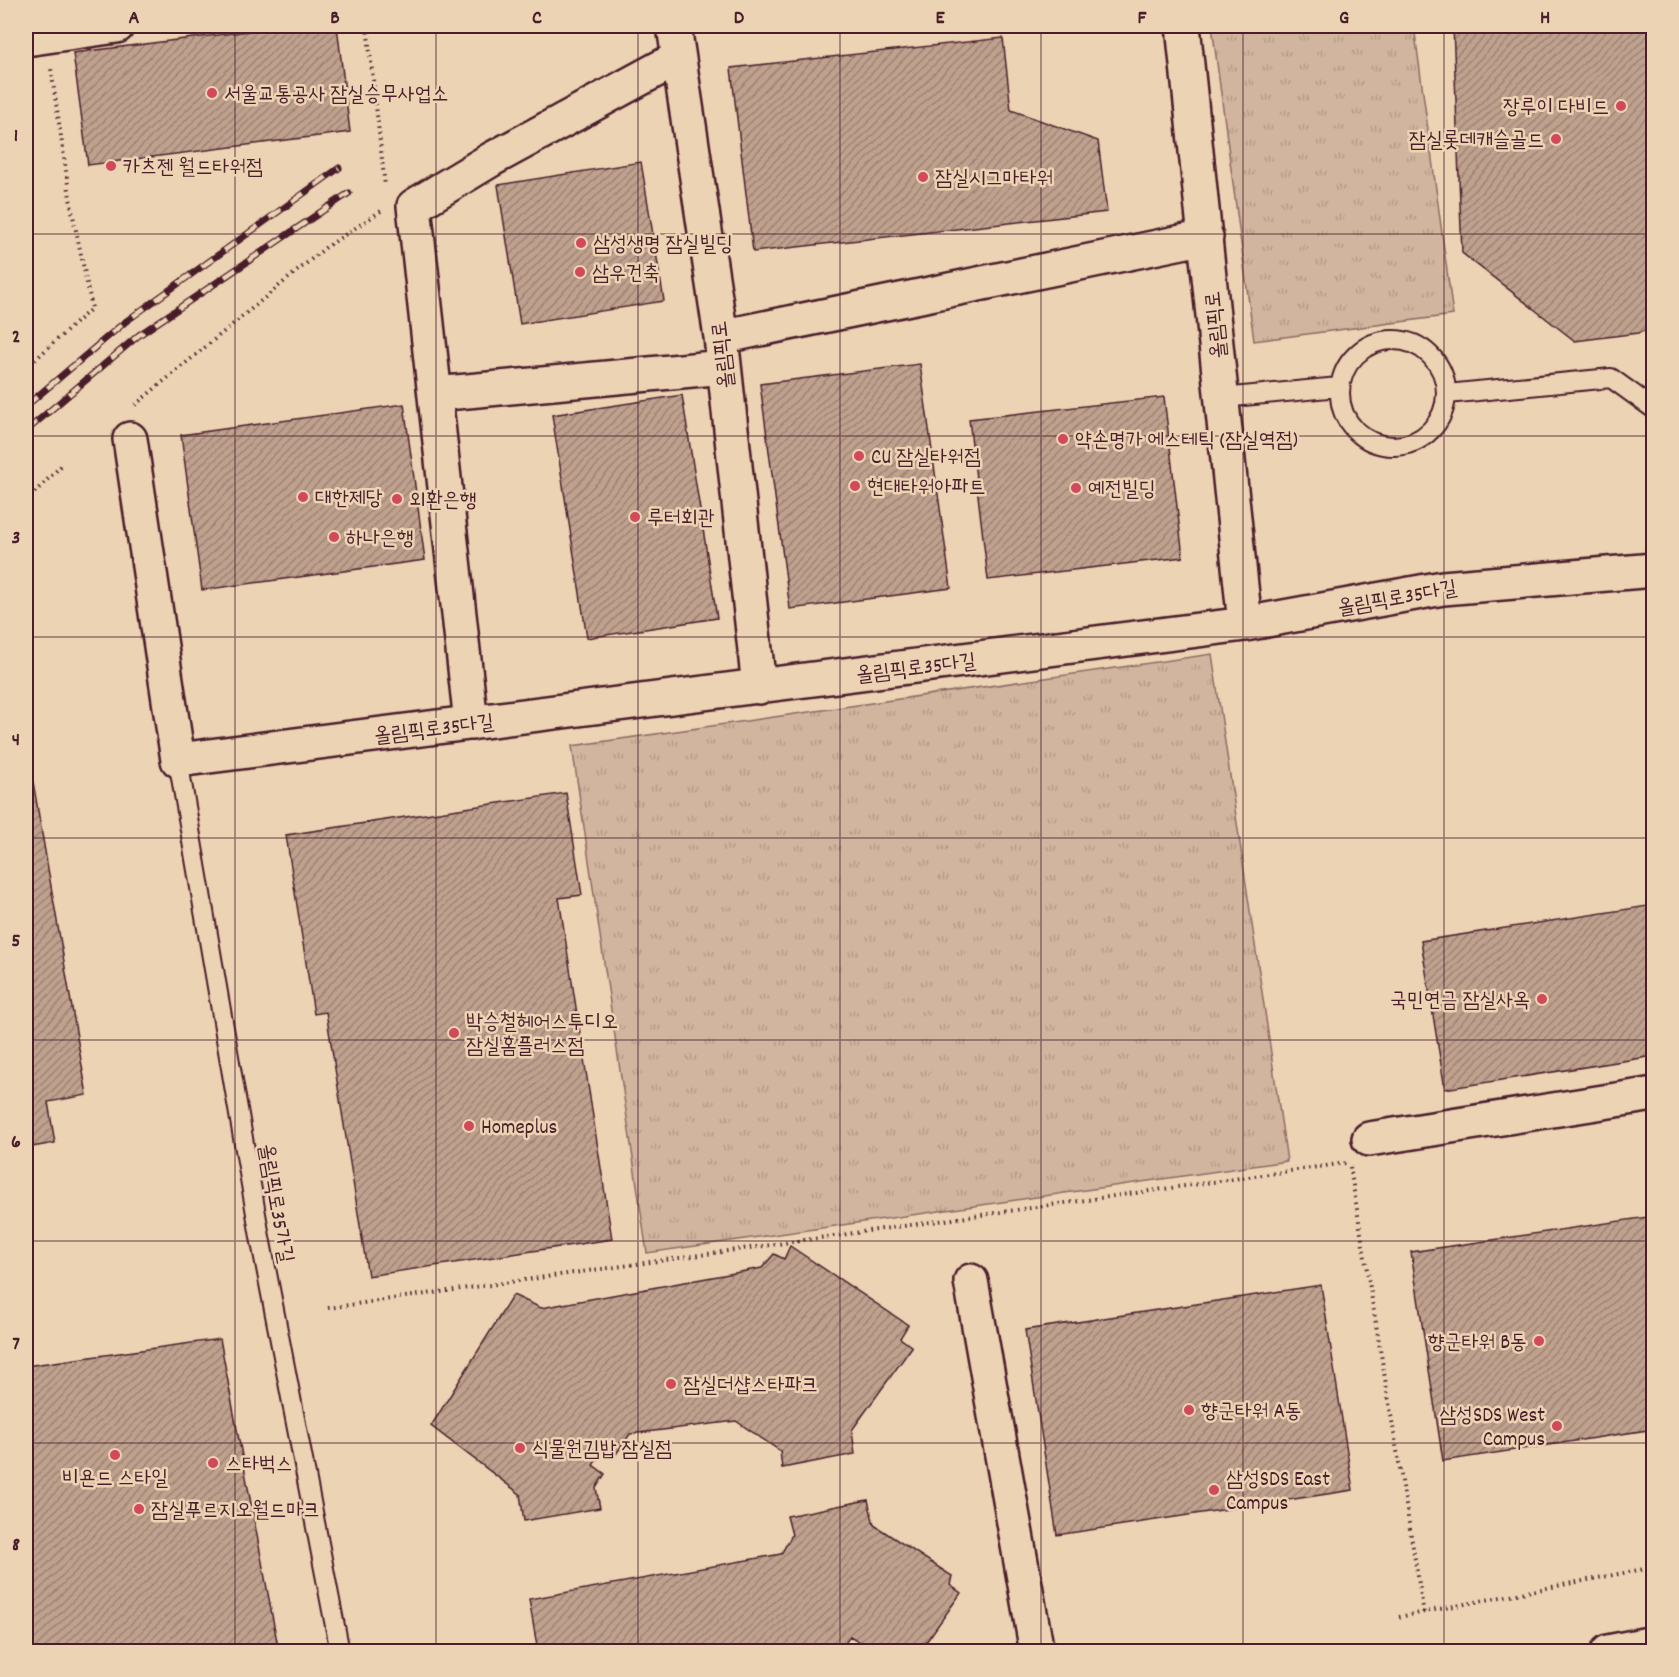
<svg xmlns="http://www.w3.org/2000/svg" width="1679" height="1677" font-family="Dekko,'Poor Story',sans-serif">
<defs>
<pattern id="park-tufts" width="24" height="20" patternUnits="userSpaceOnUse" patternTransform="scale(1.5)"><rect width="24" height="20" fill="#d1b59e"/><path d="M3 7l-1-3M5 7V3M7 7l1-3M15 17l-1-3M17 17v-4M19 17l1-3" fill="none" stroke="#b59b88"/></pattern>
<pattern id="building-hatch" width="6" height="6" patternUnits="userSpaceOnUse" patternTransform="scale(1.5)"><rect width="6" height="6" fill="#bfa18e"/><path d="M-1 1l2-2M0 6l6-6M5 7l2-2" fill="none" stroke="#9d8374"/></pattern>
</defs>
<rect width="100%" height="100%" fill="#ecd3b4"/>
<filter id="ink" filterUnits="userSpaceOnUse"><feTurbulence type="fractalNoise" baseFrequency=".0167" numOctaves="2"/><feDisplacementMap in="SourceGraphic" scale="12" xChannelSelector="R" yChannelSelector="G"/><feConvolveMatrix kernelMatrix="1 2 1 2 8 2 1 2 1" color-interpolation-filters="sRGB"/></filter>
<g filter="url(#ink)">
<!-- park -->
<path fill="url(#park-tufts)" stroke="#8e6a64" stroke-width="1.5" d="M1212,26H1414L1453,315L1254,341Z
M1212,654L1287,1161L647,1253L572,746Z"/>
<!-- building -->
<path fill="url(#building-hatch)" stroke="#4a1f2b" stroke-width="1.5" d="M290,26H337L350,132L88,165L73,53Z
M1453,26H1654V328L1638,333L1575,341L1462,253Z
M1003,38L1011,110L1098,141L1107,212L753,252L731,68Z
M641,162L664,301L520,324L498,185Z
M920,364L951,588L790,609L760,384Z
M682,395L717,618L587,638L552,415Z
M1164,397L1183,557L988,580L969,419Z
M404,404L425,560L202,590L181,435Z
M26,741L87,1095L48,1102L55,1143L26,1148Z
M566,793L582,895L559,898L612,1239L368,1276L326,1012L314,1014L286,835Z
M1654,905V1056L1445,1089L1421,941Z
M1654,1216V1429L1443,1461L1411,1252Z
M790,1246L908,1325L900,1338L912,1347L852,1430L855,1454L782,1468L780,1451L736,1421L630,1434L616,1454L605,1448L593,1465L605,1474L596,1488L600,1508L524,1521L520,1494L431,1426L513,1295L541,1308L762,1268L774,1254L784,1259Z
M1321,1285L1353,1490L1057,1535L1025,1330Z
M220,1339L279,1652H26V1366Z
M868,1500L874,1525L952,1576L950,1585L961,1593L919,1652H877L850,1636L839,1652H538L529,1599L781,1554L792,1535L787,1516Z"/>
<g fill="none" stroke-linecap="round" stroke-linejoin="round">
<!-- lane casing -->
<g stroke="#4a1f2b" stroke-width="22">
<path id="lane" d="M1340 393a53 53 0 1 1 106 0a53 53 0 1 1-106 0Z
M1447,394L1611,378L1654,409
M1222,398L1339,387
M178,760L260,1237L340,1652"/>
</g>
<!-- street casing -->
<g stroke="#4a1f2b" stroke-width="38">
<path id="street" d="M674,26L721,337L759,687
M1183,26L1245,624
M721,337L1206,237
M435,394L724,367
M130,439L178,760L1245,624L1443,588L1654,570
M471,723L414,206L492,159L678,58
M1369,1139L1654,1094
M971,1281L1037,1652"/>
</g>
<!-- secondary casing -->
<g stroke="#4a1f2b" stroke-width="38">
<path id="secondary" d="M1608,1652L1654,1643"/>
</g>
<!-- primary casing -->
<g stroke="#4a1f2b" stroke-width="38">
<path id="primary" d="M26,39L117,26"/>
</g>
<!-- path -->
<path stroke="#4a1f2b" stroke-width="4" stroke-dasharray="1.5 4.5" stroke-linecap="butt" d="M367,26L385,186
M151,32L204,26
M26,368L92,308L72,211L51,69
M135,405L325,248L381,211
M26,501L64,463
M1350,1167L1424,1614
M328,1308L1346,1163
M1399,1617L1654,1567"/>
<!-- lane -->
<use href="#lane" stroke="#ecd3b4" stroke-width="18"/>
<!-- street -->
<use href="#street" stroke="#ecd3b4" stroke-width="33"/>
<!-- secondary -->
<use href="#secondary" stroke="#ecd3b4" stroke-width="33"/>
<!-- primary -->
<use href="#primary" stroke="#ecd3b4" stroke-width="33"/>
<!-- rail casing -->
<g stroke="#4a1f2b" stroke-width="7">
<path id="rail" d="M26,406L125,322L339,168
M26,431L139,335L349,193"/>
</g>
<!-- rail -->
<use href="#rail" stroke="#ecd3b4" stroke-width="4.5" stroke-dasharray="14" stroke-linecap="butt"/>
</g>
</g>
<!-- grid -->
<path fill="none" stroke="#4a1f2b" stroke-width="1.5" stroke-opacity="0.55" d="M235,26V1652M436,26V1652M638,26V1652M840,26V1652M1041,26V1652M1243,26V1652M1444,26V1652M26,234H1654M26,436H1654M26,637H1654M26,838H1654M26,1040H1654M26,1241H1654M26,1443H1654"/>
<!-- markers -->
<g fill="#d1495b" stroke="#ecd3b4" stroke-width="2">
<circle cx="212" cy="93" r="6"/>
<circle cx="1621" cy="106" r="6"/>
<circle cx="1556" cy="139" r="6"/>
<circle cx="111" cy="166" r="6"/>
<circle cx="923" cy="177" r="6"/>
<circle cx="581" cy="243" r="6"/>
<circle cx="580" cy="272" r="6"/>
<circle cx="1063" cy="439" r="6"/>
<circle cx="859" cy="456" r="6"/>
<circle cx="855" cy="486" r="6"/>
<circle cx="1076" cy="488" r="6"/>
<circle cx="303" cy="497" r="6"/>
<circle cx="397" cy="499" r="6"/>
<circle cx="635" cy="517" r="6"/>
<circle cx="334" cy="537" r="6"/>
<circle cx="1542" cy="999" r="6"/>
<circle cx="454" cy="1033" r="6"/>
<circle cx="469" cy="1126" r="6"/>
<circle cx="1539" cy="1341" r="6"/>
<circle cx="671" cy="1384" r="6"/>
<circle cx="1189" cy="1410" r="6"/>
<circle cx="1557" cy="1426" r="6"/>
<circle cx="520" cy="1448" r="6"/>
<circle cx="115" cy="1455" r="6"/>
<circle cx="213" cy="1463" r="6"/>
<circle cx="1214" cy="1490" r="6"/>
<circle cx="139" cy="1509" r="6"/>
</g>
<g text-anchor="middle" stroke-width="5" stroke-linejoin="round" paint-order="stroke">
<!-- poi labels -->
<g font-size="21" fill="#4a1f2b" stroke="#ecd3b4" text-anchor="start">
<text x="224" y="100">서울교통공사 잠실승무사업소</text>
<text x="1609" y="113" text-anchor="end">장루이 다비드</text>
<text x="1544" y="146" text-anchor="end">잠실롯데캐슬골드</text>
<text x="123" y="173">카츠젠 월드타워점</text>
<text x="935" y="184">잠실시그마타워</text>
<text x="593" y="250">삼성생명 잠실빌딩</text>
<text x="592" y="279">삼우건축</text>
<text x="1075" y="446">약손명가 에스테틱 (잠실역점)</text>
<text x="871" y="463">CU 잠실타워점</text>
<text x="867" y="493">현대타워아파트</text>
<text x="1088" y="495">예전빌딩</text>
<text x="315" y="504">대한제당</text>
<text x="409" y="506">외환은행</text>
<text x="647" y="524">루터회관</text>
<text x="346" y="544">하나은행</text>
<text x="1530" y="1006" text-anchor="end">국민연금 잠실사옥</text>
<text x="466" y="1028">박승철헤어스투디오<tspan x="466" dy="24">잠실홈플러스점</tspan></text>
<text x="481" y="1133">Homeplus</text>
<text x="1527" y="1348" text-anchor="end">향군타워 B동</text>
<text x="683" y="1391">잠실더샵스타파크</text>
<text x="1201" y="1417">향군타워 A동</text>
<text x="1545" y="1421" text-anchor="end">삼성SDS West<tspan x="1545" dy="24">Campus</tspan></text>
<text x="532" y="1455">식물원김밥 잠실점</text>
<text x="225" y="1470">스타벅스</text>
<text x="115" y="1484" text-anchor="middle">비욘드 스타일</text>
<text x="1226" y="1485">삼성SDS East<tspan x="1226" dy="24">Campus</tspan></text>
<text x="151" y="1516">잠실푸르지오월드마크</text>
</g>
<!-- street labels -->
<g font-size="21" fill="#4a1f2b" stroke="#ecd3b4">
<text transform="translate(1215 325) rotate(-96)" y="7">올림픽로</text>
<text transform="translate(722 355) rotate(-97)" y="7">올림픽로</text>
<text transform="translate(1397 597) rotate(-10)" y="7">올림픽로35다길</text>
<text transform="translate(916 667) rotate(-7)" y="7">올림픽로35다길</text>
<text transform="translate(434 728) rotate(-7)" y="7">올림픽로35다길</text>
<text transform="translate(277 1203) rotate(80)" y="7">올림픽로35가길</text>
</g>
</g>
<!-- margin -->
<rect width="1679" height="1677" fill="none" stroke="#ecd3b4" stroke-width="66"/>
<rect x="33" y="33" width="1613" height="1611" fill="none" stroke="#4a1f2b" stroke-width="2"/>
<g font-size="20" text-anchor="middle" font-weight="bold" fill="#4a1f2b">
<text x="134" y="23">A</text>
<text x="335" y="23">B</text>
<text x="537" y="23">C</text>
<text x="739" y="23">D</text>
<text x="940" y="23">E</text>
<text x="1142" y="23">F</text>
<text x="1344" y="23">G</text>
<text x="1545" y="23">H</text>
<text x="16" y="141">1</text>
<text x="16" y="342">2</text>
<text x="16" y="543">3</text>
<text x="16" y="745">4</text>
<text x="16" y="946">5</text>
<text x="16" y="1147">6</text>
<text x="16" y="1349">7</text>
<text x="16" y="1550">8</text>
</g>
</svg>
